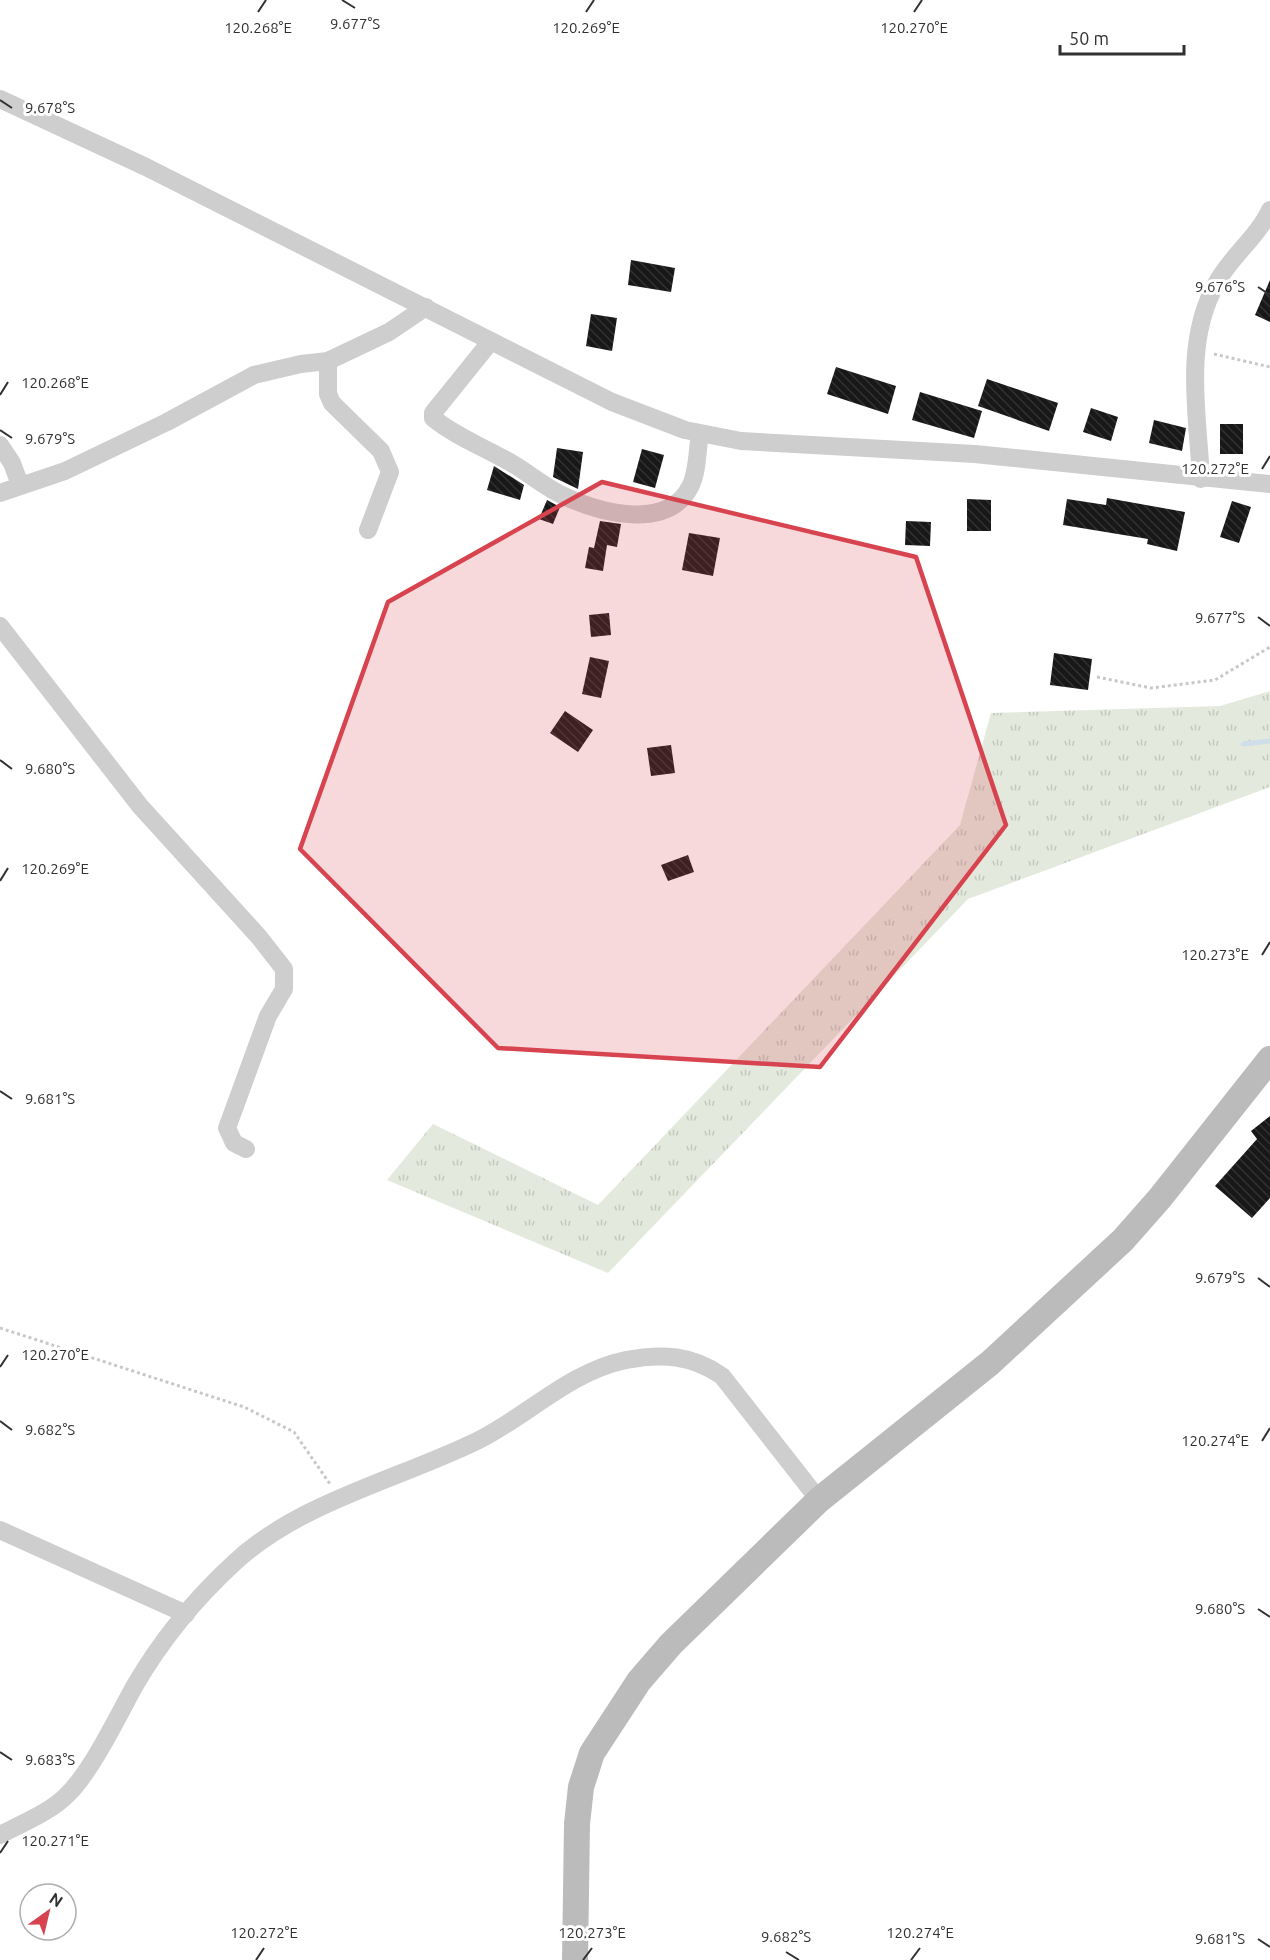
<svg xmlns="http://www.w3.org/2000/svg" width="1270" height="1960" font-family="Ubuntu,sans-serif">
<defs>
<pattern id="grass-tufts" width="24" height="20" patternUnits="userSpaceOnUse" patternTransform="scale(1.5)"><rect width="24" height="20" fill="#e4e9dd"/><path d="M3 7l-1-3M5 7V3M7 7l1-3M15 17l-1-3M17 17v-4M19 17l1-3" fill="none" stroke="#c4c8be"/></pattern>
<pattern id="building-back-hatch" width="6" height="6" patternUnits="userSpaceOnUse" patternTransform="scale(1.5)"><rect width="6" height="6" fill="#181818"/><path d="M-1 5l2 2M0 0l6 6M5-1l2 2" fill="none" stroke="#313131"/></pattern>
</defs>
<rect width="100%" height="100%" fill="#fff"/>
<!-- grass -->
<path fill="url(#grass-tufts)" d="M1270,691V787L968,899L608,1273L387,1180L433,1124L598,1205L960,825L991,713L1220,706Z"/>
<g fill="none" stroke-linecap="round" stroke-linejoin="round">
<!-- stream -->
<path stroke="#cedfea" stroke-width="5" d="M1243,744L1270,741"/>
</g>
<!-- building -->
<path fill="url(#building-back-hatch)" d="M631,260L675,268L671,292L628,285Z
M1270,280V322L1255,315Z
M591,314L617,318L612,351L586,346Z
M836,367L896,386L888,414L827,394Z
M987,379L1058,403L1049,431L978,406Z
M920,392L982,411L974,438L912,420Z
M1091,408L1118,417L1111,441L1083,432Z
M1154,420L1186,428L1182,451L1149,443Z
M1220,424H1243V454H1220Z
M557,448L583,452L578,489L553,477Z
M642,449L664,455L655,488L633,482Z
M494,466L524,485L520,500L487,490Z
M1107,498L1185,512L1177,551L1147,544L1148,539L1063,525L1067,499L1106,505Z
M967,499L991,500V531H967Z
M547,500L560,507L553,524L539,519Z
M1232,501L1251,507L1239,543L1220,537Z
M600,521L621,524L617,547L607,545L603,571L585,568L589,547L594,548Z
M906,521L931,522L930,546L905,545Z
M689,533L720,538L713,576L682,570Z
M609,613L611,635L591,637L589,615Z
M1054,653L1092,659L1088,690L1050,685Z
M590,657L609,661L601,698L582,694Z
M565,711L593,730L578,752L550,733Z
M671,745L675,773L651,776L647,748Z
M688,855L694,872L668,881L661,865Z
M1270,1116V1198L1252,1218L1215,1186L1257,1139L1251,1131Z"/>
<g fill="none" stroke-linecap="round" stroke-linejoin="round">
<!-- path -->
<path stroke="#c8c8c8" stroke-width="3" stroke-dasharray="3 3" stroke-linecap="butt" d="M1214,354L1270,367
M1097,677L1151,688L1215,680L1270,647
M0,1328L244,1407L294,1432L330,1484"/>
<!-- street -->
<path stroke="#cecece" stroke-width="18" d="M0,99L146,167L612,402L685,430L741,441L975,454L1270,484
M491,341L433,413V418C456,437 488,449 513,464C530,474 546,488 564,496C600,513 667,531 690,487C698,472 697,450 700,433
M328,361V394L332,403L381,451L390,472L368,530
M0,445L12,463L20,485
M1201,479C1198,414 1183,344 1216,284C1230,257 1257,238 1270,210
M0,493L65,471L167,422L254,375L301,364L328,361L389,332L426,307
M0,626L140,806L259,937L284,969V989L268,1016L227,1128L234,1143L246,1149
M0,1530L186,1614
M0,1835C22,1823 49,1813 67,1795C91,1772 117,1718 134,1687C160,1642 196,1598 234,1563C299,1502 400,1479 479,1440C530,1414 569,1372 626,1360C662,1353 692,1355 722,1376L819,1500"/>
<!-- secondary -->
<path stroke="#bbb" stroke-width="26" d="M575,1960L577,1824L581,1787L592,1753L639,1681L671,1644L819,1500L990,1363L1123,1240L1160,1198L1270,1059"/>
</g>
<!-- marked area -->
<path fill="#d7434f" fill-opacity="0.2" stroke="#d7434f" stroke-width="4.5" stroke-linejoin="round" d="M602,482L916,557L1006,825L820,1067L498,1048L300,849L388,602Z"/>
<!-- ticks -->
<path fill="none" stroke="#313131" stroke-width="2" d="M342,0L355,8M258,12L266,0M586,12L594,0M914,12L922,0M0,100L12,108M1258,287L1270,295M0,395L8,382M0,430L12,438M1262,469L1270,456M1258,617L1270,626M0,760L12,769M0,881L8,868M1262,955L1270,942M0,1091L12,1099M1258,1278L1270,1287M0,1367L8,1355M0,1421L12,1430M1262,1441L1270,1428M1258,1609L1270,1617M0,1752L12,1760M0,1853L8,1841M1258,1939L1270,1947M786,1952L799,1960M256,1960L264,1948M583,1960L592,1948M911,1960L920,1948"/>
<g font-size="15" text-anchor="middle" fill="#313131" stroke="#fff" stroke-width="6" stroke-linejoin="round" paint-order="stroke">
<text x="355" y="29">9.677°S</text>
<text x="586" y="33">120.269°E</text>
<text x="258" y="33">120.268°E</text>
<text x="914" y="33">120.270°E</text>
<text x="50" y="113">9.678°S</text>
<text x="1220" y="292">9.676°S</text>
<text x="55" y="388">120.268°E</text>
<text x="50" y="444">9.679°S</text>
<text x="1215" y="474">120.272°E</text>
<text x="1220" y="623">9.677°S</text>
<text x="50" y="774">9.680°S</text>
<text x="55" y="874">120.269°E</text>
<text x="1215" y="960">120.273°E</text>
<text x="50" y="1104">9.681°S</text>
<text x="1220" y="1283">9.679°S</text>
<text x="55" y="1360">120.270°E</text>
<text x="50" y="1435">9.682°S</text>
<text x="1215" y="1446">120.274°E</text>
<text x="1220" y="1614">9.680°S</text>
<text x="50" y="1765">9.683°S</text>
<text x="55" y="1846">120.271°E</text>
<text x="264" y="1938">120.272°E</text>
<text x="592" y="1938">120.273°E</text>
<text x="920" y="1938">120.274°E</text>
<text x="786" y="1942">9.682°S</text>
<text x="1220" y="1944">9.681°S</text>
</g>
<!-- north arrow -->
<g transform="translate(48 1912) rotate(34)"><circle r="28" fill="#ffffff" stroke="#adadad" stroke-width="1.5"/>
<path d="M0-4.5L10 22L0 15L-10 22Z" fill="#d7434f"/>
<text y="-9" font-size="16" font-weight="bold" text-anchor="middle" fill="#313131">N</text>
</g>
<!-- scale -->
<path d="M1060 45v9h124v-9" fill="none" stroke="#313131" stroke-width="3"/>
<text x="1069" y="45" font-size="18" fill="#313131" stroke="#ffffff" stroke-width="4.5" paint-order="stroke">50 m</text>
</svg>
